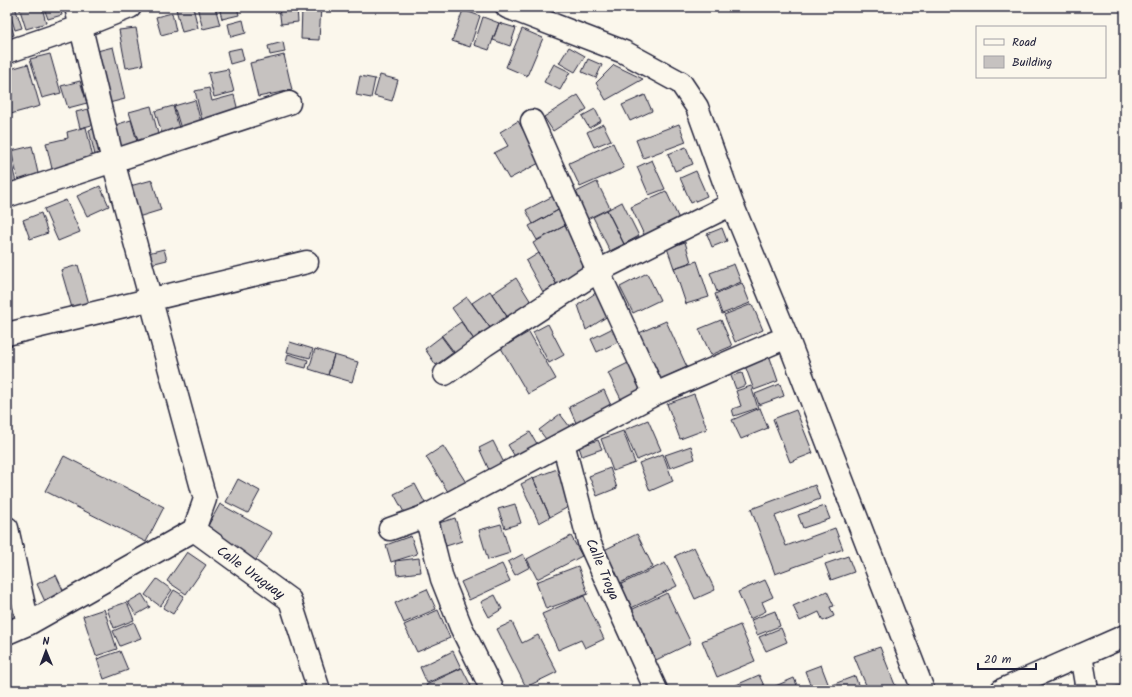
<svg xmlns="http://www.w3.org/2000/svg" width="1132" height="697" font-family="Kalam,sans-serif">
<rect width="100%" height="100%" fill="#fbf7ec"/>
<filter id="ink" filterUnits="userSpaceOnUse"><feTurbulence type="fractalNoise" baseFrequency=".025" numOctaves="2"/><feDisplacementMap in="SourceGraphic" scale="8" xChannelSelector="R" yChannelSelector="G"/><feConvolveMatrix kernelMatrix="1 2 1 2 8 2 1 2 1" color-interpolation-filters="sRGB"/></filter>
<g filter="url(#ink)">
<!-- building -->
<path fill="#c6c2c0" stroke="#22223b" d="M8,7H15L22,28L15,30Z
M19,7H42L46,23L26,29Z
M48,7H60L62,15L48,19L44,8Z
M183,7H193L198,28L182,32L176,9Z
M197,7H215L220,25L203,29Z
M219,7H237L239,15L222,19Z
M279,7H297L298,22L281,24Z
M302,7H321L319,40L301,39Z
M327,7H349L348,12L327,9Z
M463,10L480,16L470,47L452,41Z
M7,12L14,35L7,37Z
M172,13L176,31L161,35L156,17Z
M483,17L499,23L489,50L474,45Z
M243,20L246,33L231,37L228,24Z
M499,23L516,28L510,46L493,40Z
M136,28L143,65L126,68L119,30Z
M522,29L543,38L527,76L506,67Z
M283,42L285,52L270,55L268,46Z
M113,47L125,99L105,104L93,52Z
M569,47L585,56L575,72L559,63Z
M241,48L244,60L230,64L227,51Z
M50,54L61,93L42,98L30,59Z
M284,55L292,90L258,97L250,63Z
M588,59L602,65L596,78L582,72Z
M28,64L40,106L7,115V70Z
M554,64L570,72L560,90L544,82Z
M614,65L643,79L606,100L596,83Z
M228,69L234,92L214,97L208,73Z
M380,75L398,80L392,101L374,96Z
M360,76L375,79L371,98L356,95Z
M80,81L87,103L68,108L61,86Z
M209,88L212,101L234,95L238,111L202,120L195,91Z
M578,95L587,109L553,131L544,117Z
M645,95L652,111L630,121L622,105Z
M195,100L202,126L182,132L174,106Z
M151,106L159,138L139,144L129,112Z
M173,106L180,132L163,137L155,111Z
M92,108L96,124L80,128L76,112Z
M595,109L601,121L589,128L582,116Z
M131,120L138,145L119,150L112,126Z
M518,121L541,162L509,179L494,153L508,146L500,132Z
M603,124L611,140L594,147L587,132Z
M679,124L686,142L643,158L636,140Z
M86,127L93,158L74,162L75,168L53,173L46,143L68,138L67,132Z
M100,127L108,156L96,159L89,130Z
M613,143L624,168L580,187L569,163Z
M7,146L17,186L7,189Z
M32,146L39,178L19,183L11,151Z
M686,147L693,164L675,171L668,154Z
M652,160L665,189L649,195L637,167Z
M696,171L707,196L691,203L680,178Z
M152,180L161,210L138,217L130,186Z
M597,182L610,208L585,220L572,194Z
M100,186L109,206L87,216L77,196Z
M666,191L680,221L645,237L631,207Z
M555,195L562,208L533,224L526,210Z
M66,200L80,232L58,241L44,209Z
M622,202L639,236L624,244L607,210Z
M562,208L570,223L537,240L529,226Z
M607,210L624,244L610,251L593,217Z
M41,213L48,233L30,239L23,220Z
M570,223L593,264L557,285L533,243Z
M722,228L727,241L712,247L707,234Z
M685,242L691,262L674,268L667,248Z
M164,249L167,260L151,264L148,253Z
M539,253L557,285L543,292L526,261Z
M697,261L709,297L686,304L674,268Z
M734,264L741,282L717,292L710,273Z
M78,265L89,304L72,308L61,270Z
M647,273L660,300L633,313L620,287Z
M516,278L531,302L508,318L492,294Z
M742,283L750,303L722,314L715,294Z
M490,291L508,318L491,329L472,303Z
M597,292L611,314L586,330L578,305Z
M467,297L491,329L475,341L452,308Z
M752,304L763,330L735,342L724,315Z
M721,320L732,346L711,355L699,329Z
M666,321L687,367L661,379L639,333Z
M461,322L475,341L455,355L441,336Z
M548,324L564,355L549,363L533,332Z
M615,327L622,340L597,352L591,339Z
M529,332L556,379L528,394L501,348Z
M442,336L454,352L436,365L425,349Z
M290,342L313,349L310,358L287,352Z
M315,349L334,355L328,375L309,369Z
M288,354L308,360L306,368L286,363Z
M334,355L358,362L352,382L328,375Z
M769,355L778,381L754,390L744,363Z
M632,361L646,390L622,401L608,373Z
M742,373L746,385L736,389L731,376Z
M780,384L784,396L759,405L755,394Z
M751,386L758,408L734,416L732,409L741,406L736,391Z
M604,390L612,408L577,425L569,407Z
M694,394L707,429L680,439L667,404Z
M760,408L768,428L741,439L732,420Z
M796,410L813,453L790,462L773,419Z
M560,414L570,427L549,443L539,430Z
M648,420L661,450L637,460L624,430Z
M623,431L635,463L613,471L601,439Z
M530,432L539,447L517,460L508,445Z
M598,440L602,449L582,456L579,447Z
M493,441L505,465L490,472L479,448Z
M443,446L467,484L450,495L426,457Z
M691,446L695,459L670,468L665,455Z
M663,454L673,481L650,491L639,463Z
M64,456L164,507L146,542L45,491Z
M610,468L617,488L597,496L589,476Z
M557,469L572,505L550,517L533,478Z
M533,478L550,517L539,523L521,484Z
M238,479L260,491L248,513L226,502Z
M415,484L425,503L405,514L394,494Z
M815,485L820,499L775,516L786,546L835,528L843,549L775,574L751,509Z
M220,504L272,533L255,562L204,533Z
M515,504L521,523L505,528L498,509Z
M825,506L830,519L803,528L798,515Z
M455,518L462,541L446,546L439,523Z
M501,524L510,553L488,560L479,530Z
M637,534L653,567L614,586L598,553Z
M411,536L417,554L391,562L386,545Z
M571,536L582,556L537,579L527,559Z
M694,547L715,590L695,599L675,556Z
M187,552L206,565L186,594L167,581Z
M523,554L530,567L515,575L508,562Z
M848,556L854,572L831,580L825,564Z
M419,558L421,572L397,575L395,561Z
M665,563L677,586L627,610L615,587Z
M502,564L510,581L469,600L461,582Z
M578,566L588,594L546,609L536,582Z
M56,575L67,599L48,608L37,584Z
M157,579L172,590L160,606L145,595Z
M765,580L773,597L762,602L766,611L750,619L738,592Z
M427,589L436,609L404,623L395,603Z
M174,590L184,596L173,614L163,608Z
M827,591L834,606L830,607L834,616L823,621L819,612L800,621L793,606Z
M667,593L691,643L656,660L631,610Z
M142,594L150,607L136,615L128,602Z
M495,595L502,609L489,617L481,602Z
M584,596L604,639L585,648L581,640L558,650L542,614Z
M127,602L134,620L114,628L107,609Z
M104,609L117,649L96,656L83,616Z
M438,610L450,638L417,652L404,625Z
M775,611L780,626L757,635L751,620Z
M134,622L141,638L120,646L113,631Z
M512,622L522,643L538,635L557,672L526,687L497,629Z
M740,625L755,661L717,677L702,641Z
M781,628L787,642L766,651L759,637Z
M880,647L897,690H868L854,656Z
M120,651L128,670L104,679L97,659Z
M453,651L461,668L427,683L420,667Z
M821,665L829,686L855,676L860,690H812L805,671Z
M462,668L471,686L463,690H428L426,685Z
M759,675L766,690H727V689Z
M794,678L799,690H771V688Z
M1125,685V690H1100V689Z"/>
<g fill="none" stroke-linecap="round" stroke-linejoin="round">
<!-- minor casing -->
<g stroke="#22223b" stroke-width="25">
<path id="minor" d="M507,7L624,52L681,83L697,107L732,204L787,337L923,690
M7,52L80,27L130,7
M532,121L598,271L655,394
M7,196L289,103
M7,334L307,262
M445,374L485,345L598,271L732,204
M563,443L589,542L656,690
M426,516L442,579L461,627L492,690
M7,528L28,624
M390,529L426,516L655,394L787,337
M194,530L290,600L319,690
M7,633L28,624L194,530L205,499L113,161L76,7
M1081,655L1087,690
M1002,690L1125,636"/>
</g>
<!-- minor -->
<use href="#minor" stroke="#fbf7ec" stroke-width="22"/>
</g>
</g>
<g text-anchor="middle" stroke-width="4" stroke-linejoin="round" paint-order="stroke">
<!-- street labels -->
<g font-size="14" fill="#22223b" stroke="#fbf7ec">
<text transform="translate(603 569) rotate(67)" y="5">Calle Troya</text>
<text transform="translate(251 572) rotate(36)" y="5">Calle Uruguay</text>
</g>
</g>
<!-- margin -->
<rect width="1132" height="697" fill="none" stroke="#fbf7ec" stroke-width="24"/>
<rect x="12" y="12" width="1108" height="673" fill="none" stroke="#22223b" stroke-width="1.5" filter="url(#ink)"/>
<!-- legend -->
<rect x="976" y="26" width="130" height="52" fill="#fbf7ec" stroke="#a4a2a5"/>
<rect x="984" y="39" width="20" height="6" fill="#fbf7ec" stroke="#a4a2a5"/>
<text x="1012" y="46" font-size="12" fill="#22223b">Road</text>
<rect x="984" y="56" width="20" height="12" fill="#c6c2c0" stroke="#a4a2a5"/>
<text x="1012" y="66" font-size="12" fill="#22223b">Building</text>
<!-- north arrow -->
<g transform="translate(46 651) rotate(359)" stroke="#fbf7ec" stroke-width="3" paint-order="stroke">
<path d="M0-3L7 15L0 10L-7 15Z" fill="#22223b"/>
<text y="-6" font-size="11" font-weight="bold" text-anchor="middle" fill="#22223b">N</text>
</g>
<!-- scale -->
<path d="M978 663v6h58v-6" fill="none" stroke="#22223b" stroke-width="2"/>
<text x="984" y="663" font-size="12" fill="#22223b" stroke="#fbf7ec" stroke-width="3" paint-order="stroke">20 m</text>
</svg>
